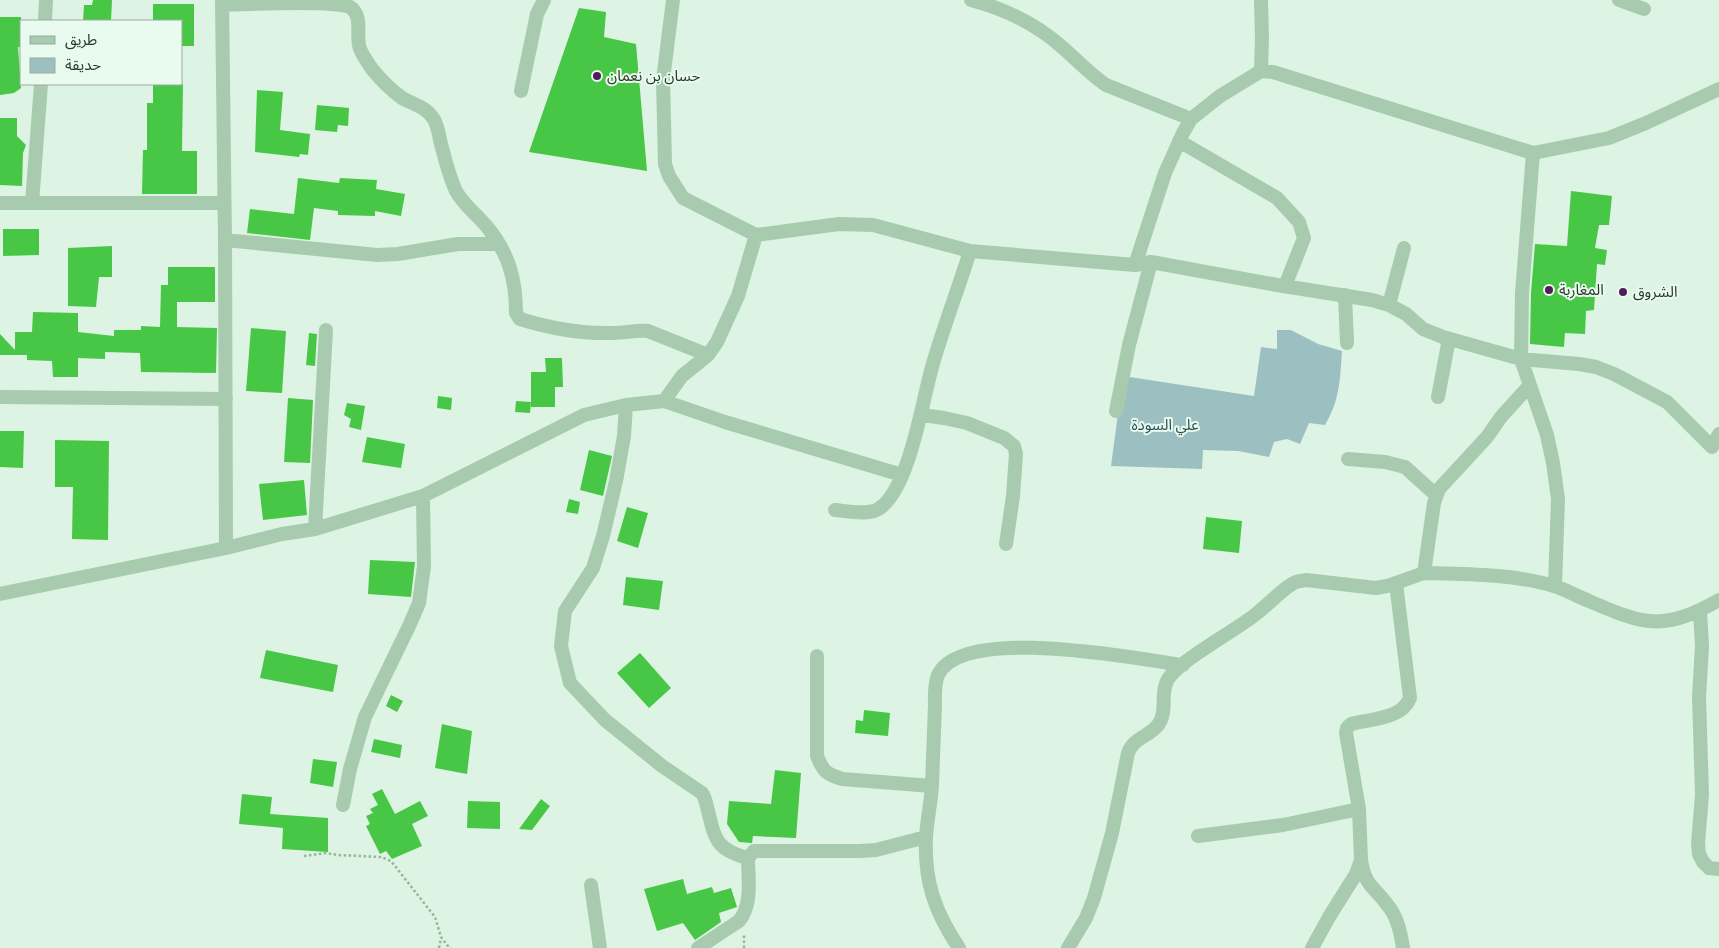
<svg xmlns="http://www.w3.org/2000/svg" width="1719" height="948" font-family="Overpass,'Noto Sans Arabic',sans-serif">
<rect width="100%" height="100%" fill="#ddf3e3"/>
<!-- green -->
<path fill="#9cbfc2" d="M1277,330H1291L1318,344L1342,351C1340,379 1340,400 1325,425L1309,423L1300,444L1287,439L1274,442L1269,457L1238,451L1203,450L1202,469L1111,466L1123,376L1254,396L1261,347L1277,349Z"/>
<!-- building -->
<path fill="#48c746" d="M93,0H112L111,21H83L84,5H92Z
M153,4H194V46H181V21H153Z
M579,8L606,12L604,37L636,44L647,171L529,152Z
M0,17H21V47H18L21,88L14,93L0,95Z
M153,84H183L182,151H197V194H142L143,150H147V103H153Z
M257,90L283,92L280,130L310,134L308,155L300,154L299,157L255,152Z
M317,105L349,108L348,126L338,125L337,132L315,130Z
M0,118H17V136L26,145L23,153L22,186L0,185Z
M298,178L339,183L340,178L377,180L376,189L405,194L401,216L375,211V216L338,215V211L314,208L310,240L247,233L250,209L294,214Z
M1571,191L1612,196L1609,225H1599L1595,248L1607,250L1605,265L1597,264L1594,310L1586,311L1585,334L1565,333L1564,347L1530,344L1531,293L1535,244L1567,246Z
M3,229H39V255L3,256Z
M112,246V277H99L96,307L68,306V248Z
M168,267H215V302H177V327L217,328L216,373L141,372L140,353L105,352V359L78,358V377H53L52,361L27,360V355H0V334L15,350V332H32L33,312L78,313V332L114,336V330H141V326L160,327L161,285H168Z
M251,328L286,331L282,393L246,391Z
M309,333L317,334L315,366L306,365Z
M545,358H562L563,387H555V407H531V372H546Z
M438,396L452,398L451,410L437,408Z
M288,398L313,400L310,463L284,462Z
M516,401L531,402L530,413L515,412Z
M347,403L365,406L361,430L349,427L351,419L344,415Z
M0,431H24L23,468L0,467Z
M367,437L405,444L401,468L362,462Z
M55,440L109,441L108,540L72,539L73,487H55Z
M589,450L612,456L603,496L580,490Z
M304,480L307,515L263,520L259,484Z
M569,499L580,502L578,514L566,512Z
M627,507L648,513L638,548L617,541Z
M1206,517L1242,521L1239,553L1203,549Z
M370,560L415,562L411,597L368,594Z
M626,577L663,581L659,610L623,605Z
M266,650L338,665L333,692L260,678Z
M640,653L671,688L649,708L617,673Z
M391,695L403,701L397,712L386,706Z
M864,710L890,713L888,736L855,733L856,720L863,721Z
M442,724L472,731L467,774L435,768Z
M374,739L402,745L400,758L371,752Z
M313,759L337,762L333,787L310,783Z
M775,770L801,773L796,838L753,836L752,843L739,842L727,824L729,801L771,804Z
M382,789L395,814L420,801L428,816L412,824L422,846L392,859L386,851L380,854L366,826L370,824L366,816L373,813L370,809L378,805L372,794Z
M242,794L272,797L270,814L328,818V852L282,849L283,828L239,824Z
M541,799L550,806L532,830L519,829Z
M468,801L500,802V829L467,828Z
M683,879L687,894L712,887L714,893L731,888L737,907L719,913L721,922L695,940L683,923L657,931L644,889Z"/>
<g fill="none" stroke-linecap="round" stroke-linejoin="round">
<!-- path -->
<path stroke="#93b799" stroke-width="2.5" stroke-dasharray="2.5 2.5" stroke-linecap="butt" d="M304,856L326,853L338,855L381,857L391,861L435,917L441,937L447,945L451,948
M439,948L441,938
M744,948V933"/>
<!-- minor -->
<path stroke="#a8cbaf" stroke-width="14" d="M673,0L663,80L665,164L669,176L683,198L756,235L839,224L873,225L970,251L1135,265L1165,173L1183,133L1191,119L1220,96L1261,71L1262,38L1261,0
M971,0C1005,9 1035,23 1062,47C1077,60 1090,74 1106,85L1191,119
M1619,0L1644,9
M222,5C246,4 332,0 350,7C364,16 355,36 360,49C363,56 368,63 372,69C381,80 391,90 402,98C413,104 426,107 433,118C438,125 439,136 441,144C445,159 449,176 456,191C464,206 478,215 488,228C509,254 516,280 516,313L520,319C549,328 582,334 613,333C625,333 636,330 648,331L708,355
M45,21L46,0
M1261,71L1273,72L1533,153L1522,293L1521,359L1547,435L1553,463L1558,499L1555,586
M521,91L537,14L544,0
M1179,141L1277,198L1299,222L1304,238L1285,286
M1533,153L1609,138L1646,123L1719,89
M0,203H224
M32,203L41,84
M225,240L377,255L398,254L458,244H499
M1135,265L1151,262L1277,285L1372,300L1389,305L1406,314L1423,329L1443,337L1521,359L1579,364L1596,367L1614,374L1667,402L1712,447L1719,434
M1345,295L1347,343
M1389,305L1404,248
M1530,385L1501,417L1487,437L1439,489L1434,503L1424,573C1465,574 1515,574 1554,586C1564,589 1573,594 1582,598C1641,623 1659,634 1719,600
M0,397L226,399
M1438,397L1449,339
M664,401L682,376L708,355L717,342L738,296L756,235
M626,405L624,436L616,481L603,536L593,568L565,611L561,646L570,683L605,720L662,766L702,793C706,799 706,804 708,811C715,840 717,850 748,858
M1116,411L1129,345L1151,262
M922,415L944,418L967,423L1004,438L1014,446L1016,454L1013,496L1006,544
M1348,459L1385,462L1405,467L1436,495
M835,510C847,511 870,516 880,508C910,486 922,402 932,367C943,328 958,290 970,251
M315,529L326,330
M226,548L282,534L315,529L423,496L584,415L626,405L664,401L725,422L902,475
M0,594L226,548L225,240L222,0
M1700,611L1702,646L1699,697L1702,795L1698,843L1699,854L1703,862L1709,868L1719,869
M817,656V756C823,771 826,774 842,779L932,786
M343,805L350,769L365,717L410,624L419,603L424,566L423,496
M1198,836L1283,825L1359,809L1346,733L1347,728L1351,724C1371,719 1402,719 1410,698L1396,583
M1361,860C1365,887 1375,887 1389,907C1398,918 1401,934 1403,948
M591,885L600,948
M698,948L739,921C753,904 748,878 748,858L754,851H860L876,850L926,837
M959,948C935,912 924,882 926,837C927,820 931,802 932,785C933,758 934,732 935,705C935,695 934,685 938,675C962,624 1137,659 1183,665
M1068,948L1086,918L1094,898L1112,833L1128,753C1134,737 1149,737 1158,725C1168,712 1160,695 1167,681C1177,661 1237,630 1256,614C1268,605 1279,592 1292,584C1296,581 1301,581 1306,580L1376,588L1387,586L1424,573
M1312,948L1329,917L1356,874L1361,860L1359,809"/>
</g>
<!-- markers -->
<g fill="#4f1d5a" stroke="#e9faee" stroke-width="2">
<circle cx="597" cy="76" r="5"/>
<circle cx="1549" cy="290" r="5"/>
<circle cx="1623" cy="292" r="5"/>
</g>
<g text-anchor="middle" stroke-width="4" stroke-linejoin="round" paint-order="stroke">
<!-- poi labels -->
<g font-size="15" fill="#29382a" stroke="#e9faee" text-anchor="start">
<text x="607" y="81">حسان بن نعمان</text>
<text x="1559" y="295">المغاربة</text>
<text x="1633" y="297">الشروق</text>
</g>
<!-- park labels -->
<g font-size="15" fill="#2c5256" stroke="#e9faee">
<text x="1165" y="430">علي السودة</text>
</g>
</g>
<!-- legend -->
<rect x="20" y="20" width="162" height="65" fill="#e9faee" stroke="#9caca0"/>
<rect x="30" y="36" width="25" height="8" fill="#a8cbaf" stroke="#9caca0"/>
<text x="65" y="45" font-size="15" fill="#29382a">طريق</text>
<rect x="30" y="58" width="25" height="15" fill="#9cbfc2" stroke="#9caca0"/>
<text x="65" y="70" font-size="15" fill="#29382a">حديقة</text>
</svg>
